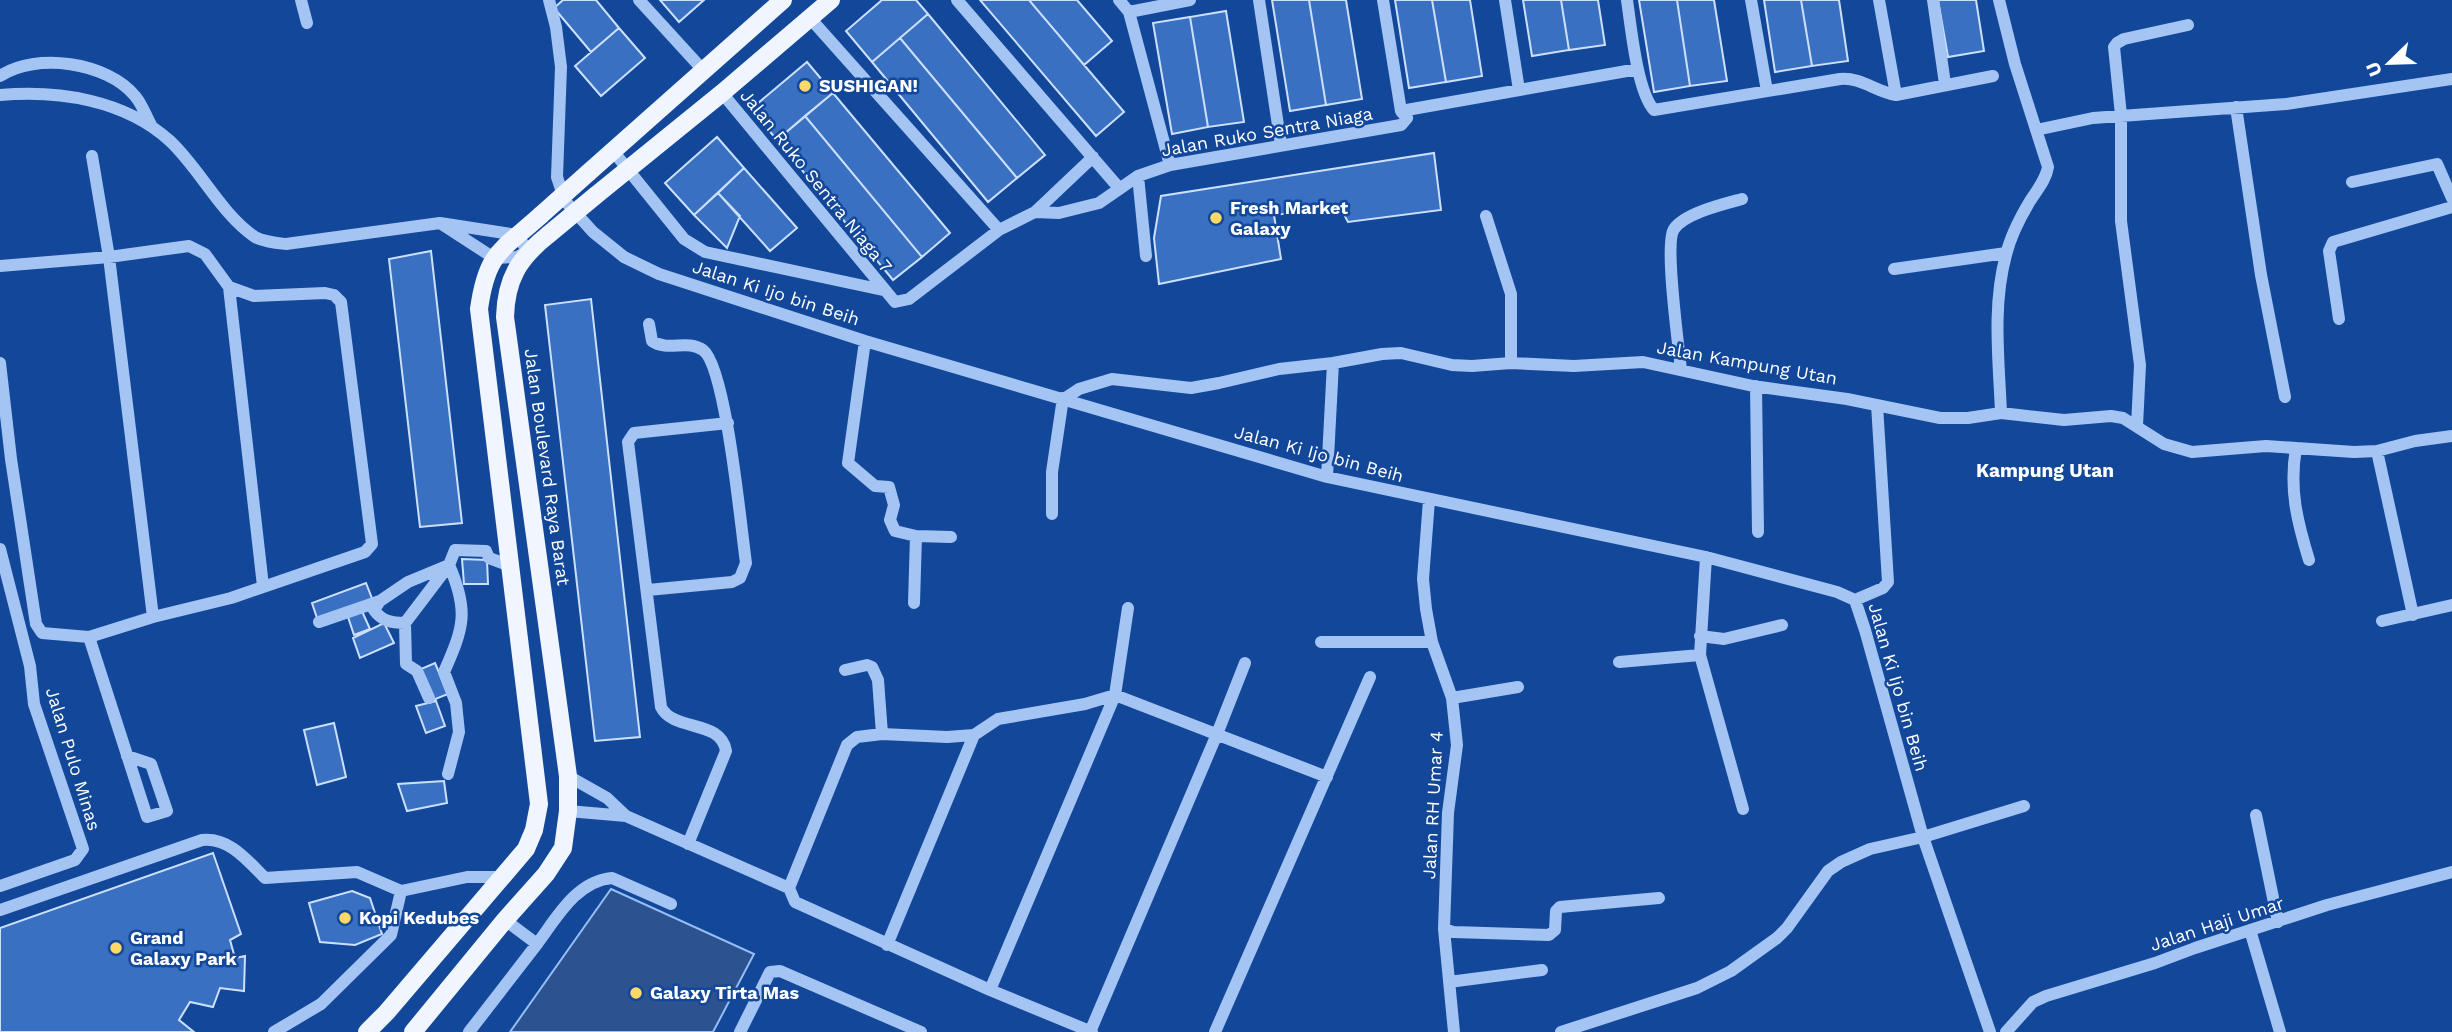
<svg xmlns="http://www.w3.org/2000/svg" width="2452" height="1032" font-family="'Work Sans',sans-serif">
<rect width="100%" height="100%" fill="#124799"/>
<!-- water -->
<path fill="#2c5290" stroke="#95bef7" stroke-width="2" d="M611,889L754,954L713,1032H510Z"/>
<!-- building -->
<path fill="#3a70c1" stroke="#cce0fe" stroke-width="2" d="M563,0H596L619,28L591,52L554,8Z
M660,0H704L679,22Z
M882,0H916L928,14L872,62L846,31Z
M980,0H1029L1124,112L1096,136Z
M1029,0H1077L1112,41L1084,65Z
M1272,0H1309L1326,105L1290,111Z
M1309,0H1346L1362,99L1326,105Z
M1395,0H1432L1446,82L1409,88Z
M1432,0H1470L1482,76L1446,82Z
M1523,0H1561L1569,50L1532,56Z
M1561,0H1598L1605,45L1569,50Z
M1639,0H1677L1690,86L1654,92Z
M1677,0H1714L1727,81L1690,86Z
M1764,0H1801L1812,66L1775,72Z
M1801,0H1839L1848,61L1812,66Z
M1938,0H1976L1984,51L1948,57Z
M1226,11L1244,122L1208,127L1190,17Z
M928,14L1045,155L1017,178L900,38Z
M1190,17L1208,127L1172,134L1153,23Z
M619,28L645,58L601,96L575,66Z
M900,38L1017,178L988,202L872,62Z
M807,62L833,93L777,140L751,109Z
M833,93L950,233L922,257L805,116Z
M805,116L922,257L893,280L777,140Z
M717,137L744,168L694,215L665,183Z
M1434,153L1441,210L1348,222L1340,207L1274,215L1281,259L1159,284L1154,238L1161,196Z
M744,168L797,228L770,251L718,193Z
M718,193L740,216L727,248L694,215Z
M431,251L462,523L420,527L389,259Z
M591,299L640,737L595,741L545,305Z
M462,559L487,560L488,584H464Z
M366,583L373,601L318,621L312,603Z
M361,609L370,629L354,635L347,614Z
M384,623L394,643L360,658L353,638Z
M435,663L448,694L433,700L421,669Z
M436,701L445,726L426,733L416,706Z
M334,723L346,777L317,785L304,730Z
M444,781L447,803L407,811L398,784Z
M213,853L241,934L230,940L235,958L245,956L244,991L220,988L213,1007L190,1002L179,1020L194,1032H0V928Z
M352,891L370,898L382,934L355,945L320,942L309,903Z"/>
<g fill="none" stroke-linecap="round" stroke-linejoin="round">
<!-- minor -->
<path stroke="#a4c4f4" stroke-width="12" d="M301,0L307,23
M549,0L556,27L561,67L557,177L565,201L593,232L624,257L659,274L865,341L1327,477L1706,557L1837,592L1855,600L1865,630L1923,837L1990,1032
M639,0L703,70
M957,0L1119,188
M1119,0L1129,12L1170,165
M1259,0L1281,145
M1383,0L1401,111
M1505,0L1519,90
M1627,0C1631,27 1637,91 1654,110L1840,79C1861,77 1876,92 1896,95L1993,76
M1751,0L1767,91
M1879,0L1896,95
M1933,0L1945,84
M1129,12L1190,0
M809,17L999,230
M0,76C36,52 107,62 135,96C142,104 146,116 151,125
M722,93L895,302L909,299L999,230L1035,212L1059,213L1099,203L1138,176L1170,165L1401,125L1407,118L1401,111L1638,69
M0,95C59,90 125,100 170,141C200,169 221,214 255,237C264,242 276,243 286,244L440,223L517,235L528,251L517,257L494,258L440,223
M2236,107L2261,275L2285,397
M2036,130L2093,118L2286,104L2452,79
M613,151L684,239L705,252L883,290
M92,156L109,257L153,617
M1138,176L1146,256
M2352,182L2437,164L2452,198
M1035,212L1093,157
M1486,216L1511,294V363
M0,266L109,257L189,246L205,254L229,287L254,296L325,293L334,295L341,302L372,544L365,552L231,598L153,617L89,637L42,633L36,624L11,459L0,363
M1894,269L2006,253
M229,287L263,586
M2339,319L2329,251L2333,242L2452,207
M865,341L848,463L875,486L889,487L894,505L890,520L895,531L916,536L951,537
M1681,370C1679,348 1664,243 1674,229C1685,213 1724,204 1742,199
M1756,386L1758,532
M1064,399L1079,389L1112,379L1191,388L1219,383L1279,369L1333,363L1382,354L1401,353L1452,365L1472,366L1511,363L1574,366L1643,362L1753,386L1847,399L1940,418H1968L2001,413C1999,361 1992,306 2006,255C2010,238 2021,216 2030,201C2037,190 2046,180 2048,167L2015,64L1999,0
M2001,413L2064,420L2111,416L2123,418L2164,444L2192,452L2266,446L2354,452L2377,451L2415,441L2452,436
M2137,426L2140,365L2121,221V115L2114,47L2117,43L2124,39L2188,25
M2296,448C2289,489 2297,521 2309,560
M2377,451L2413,615
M1327,477L1333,363
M1429,500L1423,579L1426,609L1432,642L1452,698L1457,745L1448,813L1444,929L1454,1032
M1052,514V472L1063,398
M0,549L30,666L34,704L83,849L75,860L0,886
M648,590L732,582L740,578L746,563C741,528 726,367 703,350C687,339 668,352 652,341L649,324
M1855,600L1883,588L1888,582L1877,405
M380,601L374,610C382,621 391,623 405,623
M914,603L916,536
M2382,621L2452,605
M319,622L380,601L408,582L449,565C469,611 464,627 444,672L456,703L459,732L448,774
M1700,636L1724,639L1782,625
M89,637L147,817L167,811L151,764L127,756
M1321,642H1432
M1700,655L1743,809
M1619,662L1700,655L1706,557
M845,670L867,665L872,667L878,680L882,734
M429,698L417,671L406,664L405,623L449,565L455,550L486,551L489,558L508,565
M1452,698L1518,687
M568,776L607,798L626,816
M568,811L626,816L789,888L795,902L990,990L1092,1032
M2256,815L2278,922
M688,844L726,751C721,719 673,732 661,707L628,442L634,433L728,423
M789,888L847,745L857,737L882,734L947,737L974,735L998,719L1085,704L1115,695L1327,777
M0,910L202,840C229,837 247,860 265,878L357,872L401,891L467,877H502
M1444,929L1453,932L1549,935L1555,930L1556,911L1560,907L1659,898
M2250,930L2280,1032
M537,944C556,919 576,881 612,878L671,904
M887,945L974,735
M1449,982L1542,970
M990,990L1115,695L1128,608
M274,1032L321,1004L391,935L401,891
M469,1032L537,944L505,920
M740,1032L770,972L780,971L921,1032
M1090,1032L1217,734L1245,663
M1215,1032L1370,677
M1561,1032L1697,988L1731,971L1777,938L1787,928L1828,871L1841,862L1870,849L1923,837L2024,806
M2006,1032L2033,1002L2046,996L2155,963L2195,948L2327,905L2452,872"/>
<!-- major -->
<path stroke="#f0f5ff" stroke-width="18" d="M588,173L783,0
M595,196L722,93L831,0
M367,1032L386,1013L526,849L534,830L539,804L479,309C487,252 501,251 541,215
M413,1032L505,920L546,874L563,848L568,811V776L505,317C506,279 519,258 548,235"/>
<!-- major-bridge -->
<path stroke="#f0f5ff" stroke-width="18" d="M541,215L588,173
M548,235L595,196"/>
</g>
<!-- markers -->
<g fill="#ffd966" stroke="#124799" stroke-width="2.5">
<circle cx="805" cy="86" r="7"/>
<circle cx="1216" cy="218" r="7"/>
<circle cx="345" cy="918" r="7"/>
<circle cx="116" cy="948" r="7"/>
<circle cx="636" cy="993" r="7"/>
</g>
<g text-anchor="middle" stroke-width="5" stroke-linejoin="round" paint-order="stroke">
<!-- poi labels -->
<g font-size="18" font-weight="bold" fill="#fff" stroke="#124799" text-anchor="start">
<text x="819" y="92">SUSHIGAN!</text>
<text x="1230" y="214">Fresh Market<tspan x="1230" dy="21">Galaxy</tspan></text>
<text x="359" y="924">Kopi Kedubes</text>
<text x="130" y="944">Grand<tspan x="130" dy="21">Galaxy Park</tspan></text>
<text x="650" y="999">Galaxy Tirta Mas</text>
</g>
<!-- street labels -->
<g font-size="18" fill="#fff" stroke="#124799">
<text transform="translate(1267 132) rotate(-10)" y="6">Jalan Ruko Sentra Niaga</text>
<text transform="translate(816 181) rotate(51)" y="6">Jalan Ruko Sentra Niaga 7</text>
<text transform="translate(776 293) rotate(18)" y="6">Jalan Ki Ijo bin Beih</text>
<text transform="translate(1747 363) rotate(10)" y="6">Jalan Kampung Utan</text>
<text transform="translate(1319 454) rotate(15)" y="6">Jalan Ki Ijo bin Beih</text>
<text transform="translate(547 467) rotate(82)" y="6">Jalan Boulevard Raya Barat</text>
<text transform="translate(1898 687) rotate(74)" y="6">Jalan Ki Ijo bin Beih</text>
<text transform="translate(73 759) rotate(73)" y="6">Jalan Pulo Minas</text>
<text transform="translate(1433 805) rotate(-87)" y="6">Jalan RH Umar 4</text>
<text transform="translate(2217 924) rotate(-18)" y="6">Jalan Haji Umar</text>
</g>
<!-- neighbourhood labels -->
<g font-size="19" font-weight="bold" fill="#fff" stroke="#124799">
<text x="2045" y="477">Kampung Utan</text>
</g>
</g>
<!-- north arrow -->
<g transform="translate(2389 63) rotate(247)" stroke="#124799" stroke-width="5" paint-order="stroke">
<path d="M0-5L12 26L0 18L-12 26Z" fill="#ffffff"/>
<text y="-10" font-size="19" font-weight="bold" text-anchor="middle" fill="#ffffff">U</text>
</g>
</svg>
